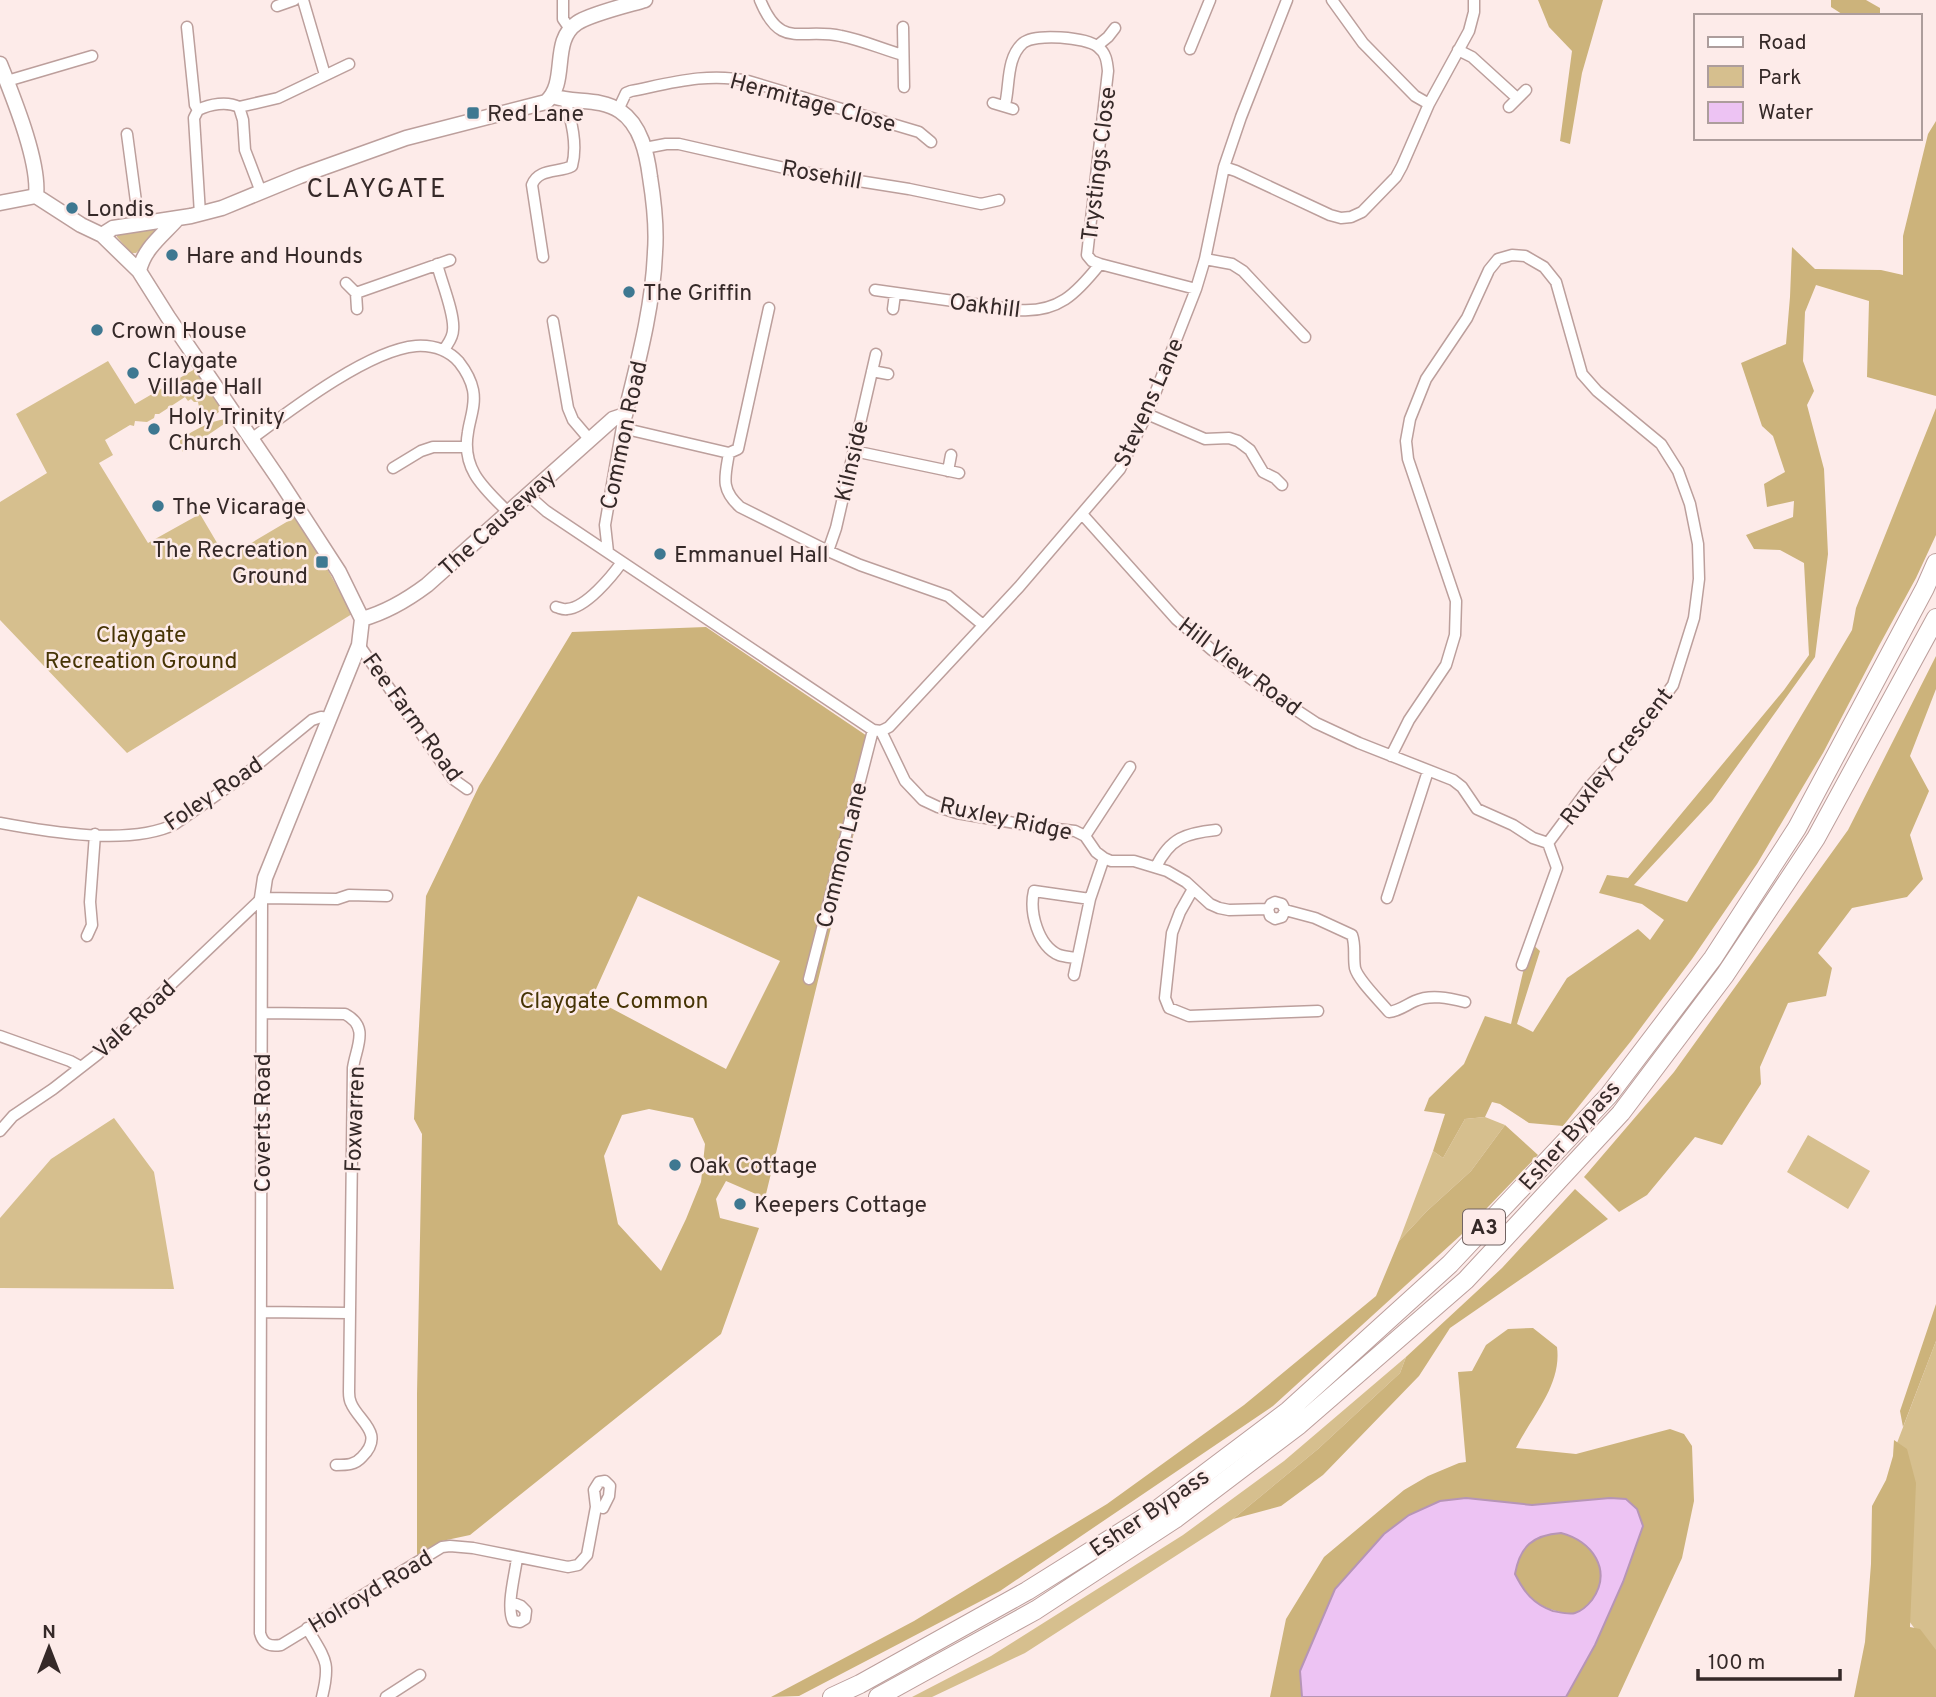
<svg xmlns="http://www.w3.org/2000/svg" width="1936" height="1697" font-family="Overpass,sans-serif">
<rect width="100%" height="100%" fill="#fdebe9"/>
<!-- green -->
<path fill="#d6bf8e" d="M159,226L161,230L136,253H131L117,237V234Z
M108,361L135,404L195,369L223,409L212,417H206L200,410L197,411L196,409L199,407L198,402H194L191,399L188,401L185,397L159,414H155L154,418L147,422L135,421L134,426L130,425L105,440L113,455L99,463L148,543L200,514L226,558L295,517L318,552L352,614L127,753L0,620V502L47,473L16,414Z
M227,419V422L183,452L180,447V439C196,430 208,421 227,419Z
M1485,1117L1505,1125L1471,1171L1427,1211L1399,1241L1433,1151L1443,1158L1465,1119Z
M114,1118L154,1172L174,1289L0,1288V1218L51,1159Z
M1808,1135L1870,1171L1848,1209L1787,1172Z
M1936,1341V1657L1906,1617L1897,1443Z
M1406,1357L1400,1373L1318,1449L1233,1519L1025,1653L932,1697H912L991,1656L1183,1535L1284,1461Z"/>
<!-- forest -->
<path fill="#ccb37b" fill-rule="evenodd" d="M1538,0H1603L1582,73L1570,144L1560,141L1572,51L1549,27Z
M1831,0H1866L1880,8V16H1845L1831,7Z
M1936,121V396L1867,377L1869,301L1816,285L1805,312L1803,361L1814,391L1807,405L1824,469L1828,554L1815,657L1712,801L1634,885L1687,902L1768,772L1852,630L1856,608L1936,408V535L1916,578L1880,644L1823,753L1757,864L1692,959L1631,1041L1563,1126L1529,1123L1500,1104L1492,1102L1485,1117L1465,1119L1443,1158L1433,1151L1445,1114L1424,1111L1429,1098L1464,1064L1485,1016L1511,1024L1530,942L1540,951L1517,1024L1533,1032L1567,978L1638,929L1650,940L1664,920L1642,904L1599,893L1607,875L1628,878L1784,690L1809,655L1804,563L1780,550L1754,549L1746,535L1793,517L1794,501L1767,507L1764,484L1785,472L1773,436L1762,426L1741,363L1786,344L1790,297L1792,247L1815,269L1881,270L1903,275V236L1928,134Z
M706,627L873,740L861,804L765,1198L726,1181L716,1199L720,1218L759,1228L721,1334L470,1535L442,1541L417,1555V1394L422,1134L414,1119L426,896L479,786L572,632ZM638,896L780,961L726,1069L592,998ZM649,1109L693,1118L705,1144L701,1182L686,1219L661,1271L618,1224L604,1156L622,1115Z
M1936,656V689L1910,756L1929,791L1910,835L1923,879L1907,897L1852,908L1818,953L1832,968L1826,996L1788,1003L1760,1067L1761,1084L1722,1145L1695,1137L1647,1195L1619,1212L1584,1177L1674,1072L1848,830Z
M1505,1125L1538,1155L1461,1235L1273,1406L1000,1591L799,1696L771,1697L914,1621L1107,1504L1244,1405L1376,1296L1399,1241L1427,1211L1471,1171Z
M1575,1189L1608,1219L1450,1328L1419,1376L1323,1475L1281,1506L1233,1519L1318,1449L1400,1373L1406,1357L1502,1268Z
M1936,1304V1341L1903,1427L1900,1411Z
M1533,1328L1557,1347C1562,1385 1532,1416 1516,1448L1576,1454L1670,1429L1684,1434L1692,1446L1694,1501L1682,1558L1618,1697H1566L1595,1645L1637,1509L1627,1499L1610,1498L1532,1505L1466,1498L1440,1501L1300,1671L1302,1697H1270L1286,1619L1324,1557L1404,1490L1428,1476L1459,1463L1466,1462L1458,1372L1472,1371L1486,1345L1508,1329Z
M1894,1440L1907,1449L1916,1483L1910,1627L1920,1629L1936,1650V1697H1854L1865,1642L1871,1564L1872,1506L1886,1480L1893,1456Z
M1561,1533C1592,1541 1613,1570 1592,1600C1588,1605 1582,1611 1575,1613C1569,1615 1559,1612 1553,1610C1533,1604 1524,1592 1515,1574C1520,1546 1533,1535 1561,1533Z"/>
<!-- water -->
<path fill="#edc3f3" stroke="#b695b6" stroke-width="2" fill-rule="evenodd" d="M1466,1498L1532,1505L1610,1498L1626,1499L1637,1509L1643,1526L1623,1582L1595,1645L1566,1697H1302L1300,1671L1335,1589L1384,1534L1409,1515L1440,1501ZM1561,1533C1592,1541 1613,1570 1592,1600C1588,1605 1582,1611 1575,1613C1569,1615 1559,1612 1553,1611C1533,1604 1524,1592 1515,1574C1520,1546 1533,1535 1561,1533Z"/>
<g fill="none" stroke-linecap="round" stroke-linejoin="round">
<!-- minor casing -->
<g stroke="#bc9f9c" stroke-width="13">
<path id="minor" d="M303,0L325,75
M563,0V19L570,29
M760,0C781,51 800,27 841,36C862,40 882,49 903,55
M1332,0L1363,43L1415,96L1429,104
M277,6L294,0
M187,27L195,105L198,110
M903,27L904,87
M1097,46L1108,37L1115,28
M1190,49L1210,0
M1458,50L1472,57L1517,98
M7,81L92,56
M993,103L1013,109
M1005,105C1010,85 1006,58 1023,43C1035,33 1086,37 1098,47C1106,53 1107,61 1108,71L1087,255L1092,261L1100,264L1196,289
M239,107L278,98L349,64
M1509,107L1526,90
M618,110L626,93L631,91C671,83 708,72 748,81L919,132L931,142
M127,134L139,224
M645,148L666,144H679L802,172L909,189L981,204L999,200
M1224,167L1236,171L1330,215L1341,218L1351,217L1362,212L1396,177L1402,166L1429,104L1469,31L1474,12V0
M200,214L194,118L198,110C210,104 227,101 239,107L243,120L245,150L261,192
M543,257L532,185C538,168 559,173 572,166C578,144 571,120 565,99
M1205,259L1232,264L1243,271L1305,337
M437,264C441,281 455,314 453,330C453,338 448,343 444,350
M346,283L356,293L357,309
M875,290L1018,310C1058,313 1076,294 1100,264
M356,293L450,260
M893,309L895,294
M553,321L568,408L573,420L590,440
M872,371L888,374
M1147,414L1205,439L1229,438L1238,441L1250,450L1263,472L1275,478L1282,485
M622,428L729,453L738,449L769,308
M250,440C289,411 368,350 416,346C433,345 448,350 459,362C466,371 471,380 473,390C476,405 470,418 468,432C461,470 485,489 509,513
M854,451L959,473
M729,453C725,477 720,489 740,507L828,551L860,565L948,596L983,625
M393,468L421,451L433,447H466
M948,471L951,455
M529,496L546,511L873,730L881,731
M1082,514L1176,619L1212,650L1269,692L1316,723L1359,743L1453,780L1462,787L1477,809L1513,825L1533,838L1548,843
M828,551L836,528L876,354
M608,552L605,525L623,421
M556,607C560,608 564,610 567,609C586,608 612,576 622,562
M359,645L453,779L467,789
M881,731L889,727L1019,587L1120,469L1147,414L1196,289L1205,259L1224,167L1241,117L1287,0
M881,731L905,781L923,800L938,807L957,813L1038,827L1075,831L1085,836L1096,852L1104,858L1111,861H1134L1167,871L1186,882L1210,904L1219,908L1229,910L1268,909L1271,904L1275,902L1282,904L1285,910L1282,917L1275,919L1270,916L1268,909
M1391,756L1409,720L1446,665L1455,635L1456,601L1408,459L1406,441L1410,419L1426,379L1467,318L1489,270L1498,259L1512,255L1525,256L1544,267L1556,282L1582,374L1597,391L1661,444L1678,471L1690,504L1698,544L1699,579L1694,618L1673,685L1632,740L1592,784L1548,843
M0,823C48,832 131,846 175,824L241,778L312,720L321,717L329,718
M1085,836L1130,767
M1156,867C1170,838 1186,833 1216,830
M1193,889L1180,912L1172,933L1165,998L1169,1008L1189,1016L1318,1011
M262,898L260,1633C263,1644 269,1647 281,1645L442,1547L450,1546L473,1548L568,1567L578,1565L587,1555L596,1507L594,1490L599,1482L605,1481L610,1486L609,1496L603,1508
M262,898L337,899L349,895L387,896
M1387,898L1428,771
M1285,910L1315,918L1352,935C1356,946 1353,956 1355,968C1358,980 1380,1001 1389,1012C1399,1011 1406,1005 1415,1001C1430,994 1449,998 1465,1002
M87,936L92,925L90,902L95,834
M1076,958C1071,957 1065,957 1059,955C1038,946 1029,912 1034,891L1090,899
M1522,965L1557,868L1548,843
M1074,975L1090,899L1104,858
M809,979L873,730
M262,1013L345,1014C370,1027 356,1047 353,1068L349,1392C349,1395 349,1399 351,1403C358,1421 386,1433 362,1457C355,1465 347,1465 336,1465
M0,1036L70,1061L81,1067
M0,1131L13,1116L53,1089L98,1054L262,898
M261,1312L348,1313
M511,1602L521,1606L526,1611L525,1619L520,1622L513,1621C506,1606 515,1575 517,1558
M307,1628C325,1659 331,1661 322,1697
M386,1697L420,1675"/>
</g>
<!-- tertiary casing -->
<g stroke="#bc9f9c" stroke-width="17">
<path id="tertiary" d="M0,64C13,97 40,162 36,196
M36,196L81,225L102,235L139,271L168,317L278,478L339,572L362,619L359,645L265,878L262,898
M0,203L36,196
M102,235L113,228L191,216L222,208L300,176L406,138L546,102C569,82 550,41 577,23C590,14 628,5 645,0
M139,271C144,248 163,235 178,218
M362,619C387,612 407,600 427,585L613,419L625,415C638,362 653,307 655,252C657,227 654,202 650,177C647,154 641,125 620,111C599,97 573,104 553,96"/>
</g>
<!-- trunk casing -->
<g stroke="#bc9f9c" stroke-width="20">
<path id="trunk" d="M832,1697L860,1684L1027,1591L1158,1509L1288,1411L1450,1264L1609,1095L1713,958L1797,828L1925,588L1936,563
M878,1697L1036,1610L1175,1519L1299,1425L1466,1280L1621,1113L1725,975L1816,838L1936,618"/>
</g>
<!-- minor -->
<use href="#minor" stroke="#fff" stroke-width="10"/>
<!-- tertiary -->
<use href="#tertiary" stroke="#fff" stroke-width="14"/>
<!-- trunk -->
<use href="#trunk" stroke="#fff" stroke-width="18"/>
</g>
<!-- markers -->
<g fill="#3e7891" stroke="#fdebe9" stroke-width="2.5">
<rect x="466" y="106" width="14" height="14" rx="3.5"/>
<circle cx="72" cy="208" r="7"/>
<circle cx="172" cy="255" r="7"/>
<circle cx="629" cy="292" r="7"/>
<circle cx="97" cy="330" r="7"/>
<circle cx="133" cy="373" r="7"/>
<circle cx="154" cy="429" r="7"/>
<circle cx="158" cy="506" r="7"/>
<circle cx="660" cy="554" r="7"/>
<rect x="315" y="555" width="14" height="14" rx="3.5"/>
<circle cx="675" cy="1165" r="7"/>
<circle cx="740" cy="1204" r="7"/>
</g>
<g text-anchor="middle" stroke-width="5" stroke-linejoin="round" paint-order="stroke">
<!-- shield labels -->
<rect fill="#fdebe9" stroke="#716362" stroke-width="2" x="1463" y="1209.5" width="42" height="35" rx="5"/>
<g font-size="21" font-weight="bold" fill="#352928">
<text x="1484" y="1234">A3</text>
</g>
<!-- street labels -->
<g font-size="23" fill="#352928" stroke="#fdebe9">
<text transform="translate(813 102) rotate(15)" y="8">Hermitage Close</text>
<text transform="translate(1098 164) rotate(-83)" y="8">Trystings Close</text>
<text transform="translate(822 174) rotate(10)" y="8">Rosehill</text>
<text transform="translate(985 305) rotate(7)" y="8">Oakhill</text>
<text transform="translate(1148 402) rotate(-66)" y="8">Stevens Lane</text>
<text transform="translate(623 435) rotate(-78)" y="8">Common Road</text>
<text transform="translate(851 461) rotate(-77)" y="8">Kilnside</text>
<text transform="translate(497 522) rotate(-42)" y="8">The Causeway</text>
<text transform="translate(1240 666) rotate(37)" y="8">Hill View Road</text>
<text transform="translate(413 717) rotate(54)" y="8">Fee Farm Road</text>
<text transform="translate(1616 756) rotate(-52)" y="8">Ruxley Crescent</text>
<text transform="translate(213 793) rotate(-34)" y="8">Foley Road</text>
<text transform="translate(1006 818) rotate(12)" y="8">Ruxley Ridge</text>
<text transform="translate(841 855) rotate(-76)" y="8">Common Lane</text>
<text transform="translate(134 1019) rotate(-43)" y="8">Vale Road</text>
<text transform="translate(354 1119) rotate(-88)" y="8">Foxwarren</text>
<text transform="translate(262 1123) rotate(-90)" y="8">Coverts Road</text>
<text transform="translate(1569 1135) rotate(-48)" y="8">Esher Bypass</text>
<text transform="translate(1149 1512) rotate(-34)" y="8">Esher Bypass</text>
<text transform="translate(370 1591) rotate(-31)" y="8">Holroyd Road</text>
</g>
<!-- poi labels -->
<g font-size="23" fill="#352928" stroke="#fdebe9" text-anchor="start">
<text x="487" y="121">Red Lane</text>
<text x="86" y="216">Londis</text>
<text x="186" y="263">Hare and Hounds</text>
<text x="643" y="300">The Griffin</text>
<text x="111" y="338">Crown House</text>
<text x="147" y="368">Claygate<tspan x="147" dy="26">Village Hall</tspan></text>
<text x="168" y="424">Holy Trinity<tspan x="168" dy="26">Church</tspan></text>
<text x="172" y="514">The Vicarage</text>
<text x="308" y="557" text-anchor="end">The Recreation<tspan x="308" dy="26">Ground</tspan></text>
<text x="674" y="562">Emmanuel Hall</text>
<text x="689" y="1173">Oak Cottage</text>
<text x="754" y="1212">Keepers Cottage</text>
</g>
<!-- park labels -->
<g font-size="23" fill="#463405" stroke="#fdebe9">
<text x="141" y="642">Claygate<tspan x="141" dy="26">Recreation Ground</tspan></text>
<text x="614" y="1008">Claygate Common</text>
</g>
<!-- quarter labels -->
<g font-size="26" letter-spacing="2" fill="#352928" stroke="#fdebe9">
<text x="377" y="197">CLAYGATE</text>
</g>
</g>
<!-- legend -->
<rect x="1694" y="14" width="228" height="126" fill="#fdebe9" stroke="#ad9d9c" stroke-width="2"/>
<rect x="1708" y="37" width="35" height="10" fill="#ffffff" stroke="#ad9d9c" stroke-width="2"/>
<text x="1758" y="49" font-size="21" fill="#352928">Road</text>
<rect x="1708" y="66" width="35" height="21" fill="#d6bf8e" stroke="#ad9d9c" stroke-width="2"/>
<text x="1758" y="84" font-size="21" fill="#352928">Park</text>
<rect x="1708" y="102" width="35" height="21" fill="#edc3f3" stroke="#ad9d9c" stroke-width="2"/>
<text x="1758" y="119" font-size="21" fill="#352928">Water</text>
<!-- north arrow -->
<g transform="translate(49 1648)" stroke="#fdebe9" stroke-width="5" paint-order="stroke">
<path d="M0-5L12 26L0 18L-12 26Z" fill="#352928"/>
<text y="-10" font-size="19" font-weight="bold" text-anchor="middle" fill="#352928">N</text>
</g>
<!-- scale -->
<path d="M1698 1669v10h142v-10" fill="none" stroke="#352928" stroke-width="3.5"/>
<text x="1708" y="1669" font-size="21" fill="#352928" stroke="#fdebe9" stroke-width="5" paint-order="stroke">100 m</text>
</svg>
